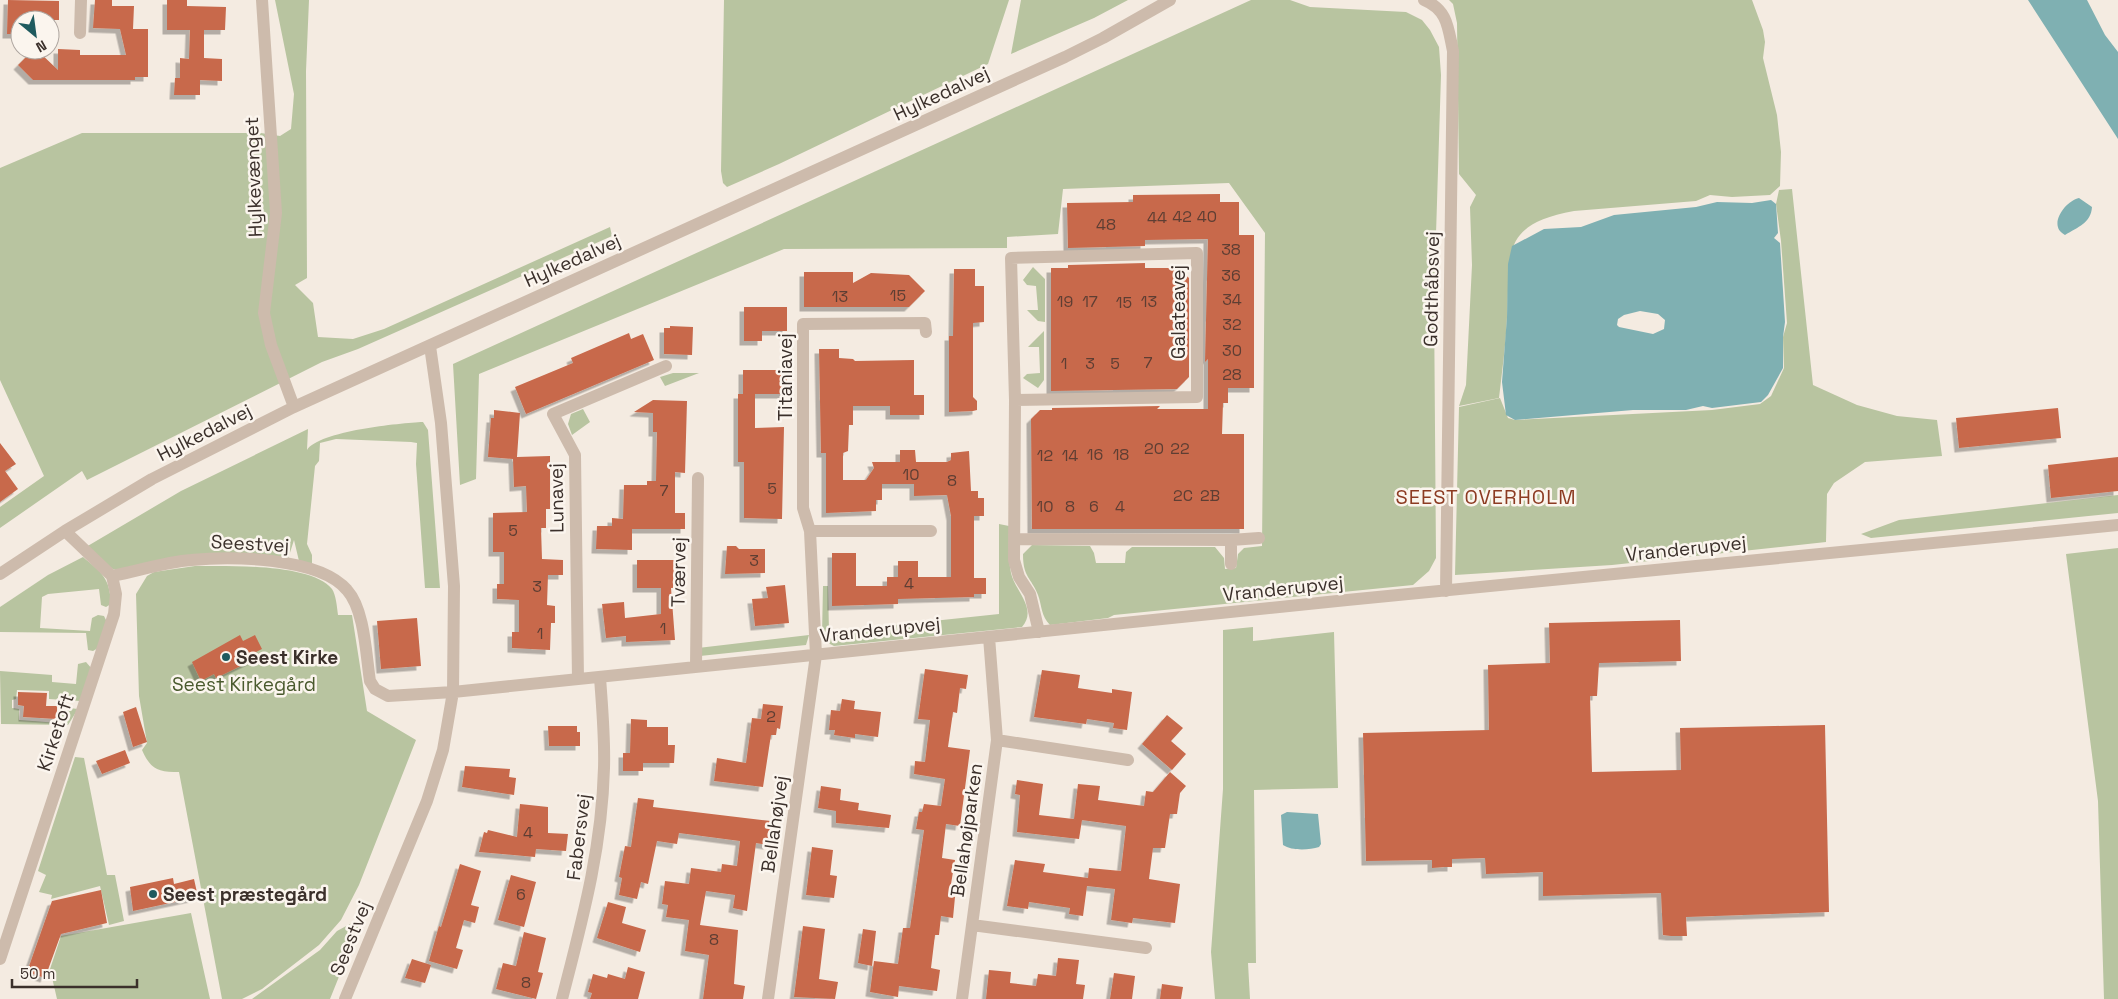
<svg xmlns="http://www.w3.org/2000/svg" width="2118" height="999" font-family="'Space Grotesk',sans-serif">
<defs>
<filter id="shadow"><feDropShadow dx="-4.5" dy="4.5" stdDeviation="0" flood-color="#0004"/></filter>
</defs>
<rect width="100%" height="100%" fill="#f4ebe1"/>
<!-- green -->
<path fill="#b8c4a0" d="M275,0H309L306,71L307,278L295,285L313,303L318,337L353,339L384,329L610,227L612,236L358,349L322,362L87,480L82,471L0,528V507L44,476L0,380V168L82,133H261L280,136L291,129L294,94Z
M724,0H1009L988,64L779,164L727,187L723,183L721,171Z
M1021,0H1128L1094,18L1011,54Z
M1251,0H1290L1310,7L1406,12L1422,20L1430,30L1439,47L1441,75L1434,298L1436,558L1429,571L1413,585L1114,615L1108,618L1050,625C1041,616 1042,606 1038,595C1031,577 1023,578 1023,554L1032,545L1090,546L1094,553L1096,563H1125L1126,552L1132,547H1215L1224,558L1225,569L1236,568L1238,554L1244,548L1262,546L1265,233L1229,183L1063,189L1058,234L1007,237V248L784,249L479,374L476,479L460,485L453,364Z
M1449,0H1752L1763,30L1765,42L1763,58L1777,115L1781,152L1780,186L1770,195L1732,197L1710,195L1696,201L1574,211C1498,225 1511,255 1507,317C1506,344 1502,371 1499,398L1459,406L1466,385L1472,265L1470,207L1476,195L1459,174L1457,23L1453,4Z
M1792,189L1813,385L1857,405L1897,416L1937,420L1942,456L1865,462L1834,483L1827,494L1826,542L1612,565L1455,575L1459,407L1500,398L1508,418L1515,420L1712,410L1760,404L1771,396L1784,368L1783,337L1787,323L1781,241L1776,204L1779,190Z
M1033,267L1045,279V322L1038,321L1027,310H1038L1036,286L1027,285L1023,280Z
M1044,331V380L1038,388L1023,378L1027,374L1040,373L1039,347H1028Z
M673,373H699L665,386L660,377Z
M583,409L590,422L572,435L568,424L571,414Z
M423,422L428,430L440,588H425L416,464L417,443L411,442L336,439L320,443L319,461L315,466L307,544L312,555V564L299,561L294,540L288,559L116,570L107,567L86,547L181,491L308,429L307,450C319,431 400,423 423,422Z
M2118,495V513L1871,538L1861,534L1899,520Z
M999,524L1009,526C1009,541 1008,558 1011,573C1015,591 1038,609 1022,627L834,646L828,643L822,635L823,586H828L829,632L999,614Z
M2118,548V999H2104L2098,801L2066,554Z
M83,557C102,573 110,578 111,604L106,607L101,605L99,589L48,594L42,597L40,628L90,631L92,618L98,615L104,616L107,622L98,648L93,651L88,650L86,633L0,632V607L48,575Z
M195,566C225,566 312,563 332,589C336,595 337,607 338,615H352L367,711L416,740L359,885L341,920L319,945L262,989L242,999H222L179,772C158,772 151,770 142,750L147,743L139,696L136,594L147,576L154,572Z
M1253,627V641L1334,632L1338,788L1254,790L1256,963H1248L1250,999H1215L1211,952L1223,789V630Z
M809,635L806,645L700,656L698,648Z
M86,662L92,669L80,701L49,699V691L17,690L16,699L12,700V708L19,709V720L59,723L61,707L78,709L68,725L1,724L0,671L52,675V682L76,684L78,664Z
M75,757L84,758L107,875H115L124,921L109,925L100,886L51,899L52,895L39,892L46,875L38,871Z
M191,913L210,999H57L50,969L61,936Z
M363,917L330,999H252L320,950L337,931Z"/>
<!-- water -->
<path fill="#7fb0b2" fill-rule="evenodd" d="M2028,0H2087L2105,35L2118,52V139Z
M2079,198L2092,207C2091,223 2078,227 2065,235C2047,226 2065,201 2079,198Z
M1771,200L1776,204L1778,233L1774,238L1780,243L1785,322L1783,337V368L1768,395L1761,402L1712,408L1703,406L1686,410H1633L1515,420L1506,415L1502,382L1507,317L1508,264L1512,246L1544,229L1581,227L1614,215L1696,207L1717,202L1752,203ZM1640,311L1658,314L1665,320L1664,329L1653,334L1619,327L1617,325L1618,319L1624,315Z
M1287,812L1318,814L1321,844L1319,847C1309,850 1292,851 1283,845L1281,815Z"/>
<!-- building -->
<path fill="#c8694b" filter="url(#shadow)" d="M8,0L59,1V20H20V34H7Z
M95,0H112V6H134L133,29H148V77H135V80H33L18,65L33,50H37L58,70V49L80,50V55H126L120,29L93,28Z
M167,0H187V6L226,7L225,30H204V58L222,59V81L200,80V95H174L175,78H180V58L189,59L190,30H167Z
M1220,194V202H1239V235H1254V388H1228V403H1223L1222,434H1244V529H1032L1031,419L1040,410H1052V408L1160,406L1157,409H1208V359L1205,362L1208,239L1145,240V246L1068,248L1067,203L1133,202V195Z
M1145,263V268H1178L1189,278V377L1177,389L1051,391V268H1068V265Z
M954,269H975V286H984V322L973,323V397L977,401V410L973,411L949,412V336H953Z
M804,272H853V283L871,273L909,275L925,291L909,307H804Z
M744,307H787V331H762V341H744Z
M670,326L693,327L692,355L664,354V328H670Z
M629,333L631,339L643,334L654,360L526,414L515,387L573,363L571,358Z
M819,349H839V358L853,359L855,361L914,360V395H924V415H890V406H853V425H849L848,451L843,453V480H866L874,468L872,462H900V450H915L916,462H947L951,460V453L969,451L971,491H978V498H984V516H974V578H986V594H974V597L898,599V604L832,606V553H856V586H887V577H898V561H918V577H951V516L947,495L914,496V484H882V500H876V511L826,513V453H821Z
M743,370H787V394H755V428L784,427L782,519L744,518V462H738V394H751H743Z
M653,400L687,401L685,473L675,472V513H685V529H632V550L596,549L597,526H612V518L623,519L624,485H647V481H656L657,432H653V413L634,412Z
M2058,408L2061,438L1959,448L1956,418Z
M494,410L520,413L517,457L550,456V509H546V528H541L542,559L563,560V575H548L547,605L555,606V623H551L550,650L512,648V632H519V600L497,599V584H504V552H493V513L527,512L526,486L514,487L513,459L488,457L491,418H494Z
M0,443L16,464L5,471L18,489L0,502Z
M2118,457V491L2051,498L2048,465Z
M727,546H736L739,549H765V573L725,574Z
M637,560H674L673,588H671L675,640L626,642V636L606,638L602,604L624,602L625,618L661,614V588H637Z
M785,585L789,623L755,626L752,599L768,598L766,587Z
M417,618L421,666L381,669L377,621Z
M1680,620L1681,661L1599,663L1597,696H1590L1592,772L1681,770L1680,728L1825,725L1829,912L1686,917L1687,936H1671L1663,935L1661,893L1543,896V872L1486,874L1485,858L1452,859V867H1444L1432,868V860L1366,861L1363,733L1489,730L1488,665L1550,663L1549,623Z
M240,635L243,641L255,635L262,649L250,655L253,660L216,678L214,674L201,681L192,662Z
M925,669L968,675L966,689L960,688L957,713L953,712L948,747L970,750L960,826L946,824L942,858L955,860L949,896L955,897L953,918L941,916L939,935H935L931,968L940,970L937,991L899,986L898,997L870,992L874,961L898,964L903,928H910L924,830L916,829L919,812H922L924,804L941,806L945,779L914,774L915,761L925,762L930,720L918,719Z
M1042,670L1080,675L1078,688L1112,693V689L1132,692L1127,730L1113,728L1114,723L1087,719L1086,724L1034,717Z
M18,692L47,693L46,706H57V719L23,717L24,706L18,705Z
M842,699L855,701L854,709L881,712L878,737L855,734V738L834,735L835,730H829L831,710L840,711Z
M763,704L783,706L780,729L777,728L776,735H771L763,787L714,781L717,758L746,763L752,718L761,719Z
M136,707L147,742L133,747L123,712Z
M1167,715L1183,728L1171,741L1186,754L1172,770L1142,744Z
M631,719L647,720V727H668V745H675L674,763H643V771H623V753H630Z
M548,726H577V732H580V746H549Z
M125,750L130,763L102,774L96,761Z
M465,766L510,769L509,777L516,778L514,795L462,787Z
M1170,772L1186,786L1180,793L1177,814H1170L1165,848H1153L1149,879L1180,884L1175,923L1133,918L1132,923L1111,920L1115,889L1087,886L1083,916L1069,914L1070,908L1029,902L1028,909L1007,906L1015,860L1045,864L1043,872L1088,878L1089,868L1121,871L1126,826L1074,819L1078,784L1100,786L1098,800L1144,806L1146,791L1153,792Z
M1017,780L1043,784L1039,815L1082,820L1079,839L1017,832L1020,795L1015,794Z
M821,786L841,789L840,800L859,803L858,810L891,815L889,828L836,823V811L818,808Z
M638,798L654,800L653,807L771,821L768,845L756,843L747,911L733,908L735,895L706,891L700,925L738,930L734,984L745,986L743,999H703L709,955L685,951L689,920L666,917L668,905L662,904L665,881L689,884L691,868L721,872L722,864L737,866L740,841L679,833L677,844L657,841L648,884L641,882L637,899L619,895L622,878L619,877L625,846L631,847Z
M520,804L548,807V833L568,834L566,851L536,849L535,857L479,852L484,832L487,833L488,830L517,837Z
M812,847L833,850L830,875L837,876L834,898L806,895Z
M460,864L481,871L471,905L479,907L475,923L464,920L456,948L463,950L457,969L429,961L439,926L441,927Z
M511,875L536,882L524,927L498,920Z
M173,878L174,884L194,879L198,897L133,911L130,887Z
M101,890L107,923L61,934L45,978L27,972L52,901Z
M608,902L626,907L622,923L646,930L640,952L597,938Z
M803,926L825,929L819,979L838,982L835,999L794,997Z
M863,929L876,931L872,966L858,963Z
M524,932L546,938L538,972L543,973L536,999L496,989L503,963L516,966Z
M1058,958L1079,960L1076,984L1085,985L1083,999H986L989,970L1011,972L1010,983L1036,986L1038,974L1056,976Z
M412,959L431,965L425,983L405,978Z
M628,967L645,972L638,999H590L592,993L588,992L593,974L607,978L608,974L625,979Z
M1114,973L1135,976L1132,999H1110Z
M1162,984L1183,987L1181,999H1160Z"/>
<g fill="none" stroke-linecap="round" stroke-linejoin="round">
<!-- minor -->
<path stroke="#cdbbac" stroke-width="12" d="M262,0L276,213L264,313L271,345L294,407
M1424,0C1448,10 1448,28 1453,51L1446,591
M80,33L81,0
M1015,400L1197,397V253L1011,258L1015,400L1014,560L1019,577L1030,594L1039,632
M810,531H931
M1015,539L1231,540L1259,538
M1231,540V564
M0,574L65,531L152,479L294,407L1065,57L1103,38L1170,0
M112,576C138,571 165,562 191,560C231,556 319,557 347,590C365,610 366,656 370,681L375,689L388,696L453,692L1347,600L2118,525
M696,667L698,478
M578,679L575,455L553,414L666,366
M997,740L1128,760
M972,925L1146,948
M0,959L114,614L116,594L112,576L65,531
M345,999L427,801L443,750L453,692L454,586L441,423L430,346
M562,999C582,921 602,849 604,768C605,738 602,707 600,677
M768,999L816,655L810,531L803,508V324L925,323L926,332
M962,999L997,740L989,637"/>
</g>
<!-- markers -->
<g fill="#1f5a5e" stroke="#fbf5ee" stroke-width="2">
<circle cx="226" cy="657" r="5"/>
<circle cx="153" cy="894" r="5"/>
</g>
<g text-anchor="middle" stroke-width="5" stroke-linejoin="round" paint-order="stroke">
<!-- number labels -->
<g font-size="16" fill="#5e3e33">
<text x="1182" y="222">42</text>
<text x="1207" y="222">40</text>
<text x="1157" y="223">44</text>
<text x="1106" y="230">48</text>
<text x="1231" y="255">38</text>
<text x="1231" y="281">36</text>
<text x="898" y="301">15</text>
<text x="840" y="302">13</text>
<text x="1232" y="305">34</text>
<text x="1065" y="307">19</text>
<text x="1090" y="307">17</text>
<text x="1149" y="307">13</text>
<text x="1124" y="308">15</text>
<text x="1232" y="330">32</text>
<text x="1232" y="356">30</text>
<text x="1148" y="368">7</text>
<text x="1064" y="369">1</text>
<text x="1090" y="369">3</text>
<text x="1115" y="369">5</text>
<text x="1232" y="380">28</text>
<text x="1154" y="454">20</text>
<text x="1180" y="454">22</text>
<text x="1095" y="460">16</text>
<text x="1121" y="460">18</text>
<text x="1045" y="461">12</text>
<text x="1070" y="461">14</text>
<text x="911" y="480">10</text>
<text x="952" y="486">8</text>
<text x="772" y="494">5</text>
<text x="664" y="496">7</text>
<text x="1183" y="501">2C</text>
<text x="1210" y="501">2B</text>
<text x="1045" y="512">10</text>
<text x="1070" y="512">8</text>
<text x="1094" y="512">6</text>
<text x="1120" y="512">4</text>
<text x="513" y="536">5</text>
<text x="754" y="566">3</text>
<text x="909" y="589">4</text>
<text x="537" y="592">3</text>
<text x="663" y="634">1</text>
<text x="540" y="639">1</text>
<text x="771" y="722">2</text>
<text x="528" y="838">4</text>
<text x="521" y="900">6</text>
<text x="714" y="945">8</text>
<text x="526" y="988">8</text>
</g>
<!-- street labels -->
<g font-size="19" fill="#3b302b" stroke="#fbf5ee">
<text transform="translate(941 93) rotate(-25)" y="7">Hylkedalvej</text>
<text transform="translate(253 177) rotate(-92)" y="7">Hylkevænget</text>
<text transform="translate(572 260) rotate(-24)" y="7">Hylkedalvej</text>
<text transform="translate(1431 289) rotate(-89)" y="7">Godthåbsvej</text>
<text transform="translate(1178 312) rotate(-90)" y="7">Galateavej</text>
<text transform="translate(785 377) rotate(-90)" y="7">Titaniavej</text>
<text transform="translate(204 432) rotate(-27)" y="7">Hylkedalvej</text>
<text transform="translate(556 498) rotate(-91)" y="7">Lunavej</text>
<text transform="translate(250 543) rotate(3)" y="7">Seestvej</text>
<text transform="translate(1686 548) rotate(-6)" y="7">Vranderupvej</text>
<text transform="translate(678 572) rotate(-89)" y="7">Tværvej</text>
<text transform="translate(1283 588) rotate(-6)" y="7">Vranderupvej</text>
<text transform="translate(880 629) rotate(-6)" y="7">Vranderupvej</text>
<text transform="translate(55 732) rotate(-72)" y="7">Kirketoft</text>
<text transform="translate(774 824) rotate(-82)" y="7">Bellahøjvej</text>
<text transform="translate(966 830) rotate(-82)" y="7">Bellahøjparken</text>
<text transform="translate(578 837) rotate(-83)" y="7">Fabersvej</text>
<text transform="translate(350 938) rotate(-68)" y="7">Seestvej</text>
</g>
<!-- poi labels -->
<g font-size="19" font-weight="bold" fill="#3b302b" stroke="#fbf5ee" text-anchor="start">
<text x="236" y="664">Seest Kirke</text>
<text x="163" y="901">Seest præstegård</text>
</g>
<!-- park labels -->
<g font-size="19" fill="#4a5a2e" stroke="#fbf5ee">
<text x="244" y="691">Seest Kirkegård</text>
</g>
<!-- neighbourhood labels -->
<g font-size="20" letter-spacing="1" fill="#8c3b22" stroke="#fbf5ee">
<text x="1486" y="504">SEEST OVERHOLM</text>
</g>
</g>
<!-- north arrow -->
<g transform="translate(35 35) rotate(151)"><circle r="24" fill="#fbf5ee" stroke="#aea6a0"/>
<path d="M0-4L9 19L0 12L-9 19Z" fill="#1f5a5e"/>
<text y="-8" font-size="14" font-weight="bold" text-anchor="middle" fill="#3b302b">N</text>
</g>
<!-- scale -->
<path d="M12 979v8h125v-8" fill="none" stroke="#3b302b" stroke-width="2.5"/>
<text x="20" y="979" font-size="15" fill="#3b302b" stroke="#fbf5ee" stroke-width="4" paint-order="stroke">50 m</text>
</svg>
